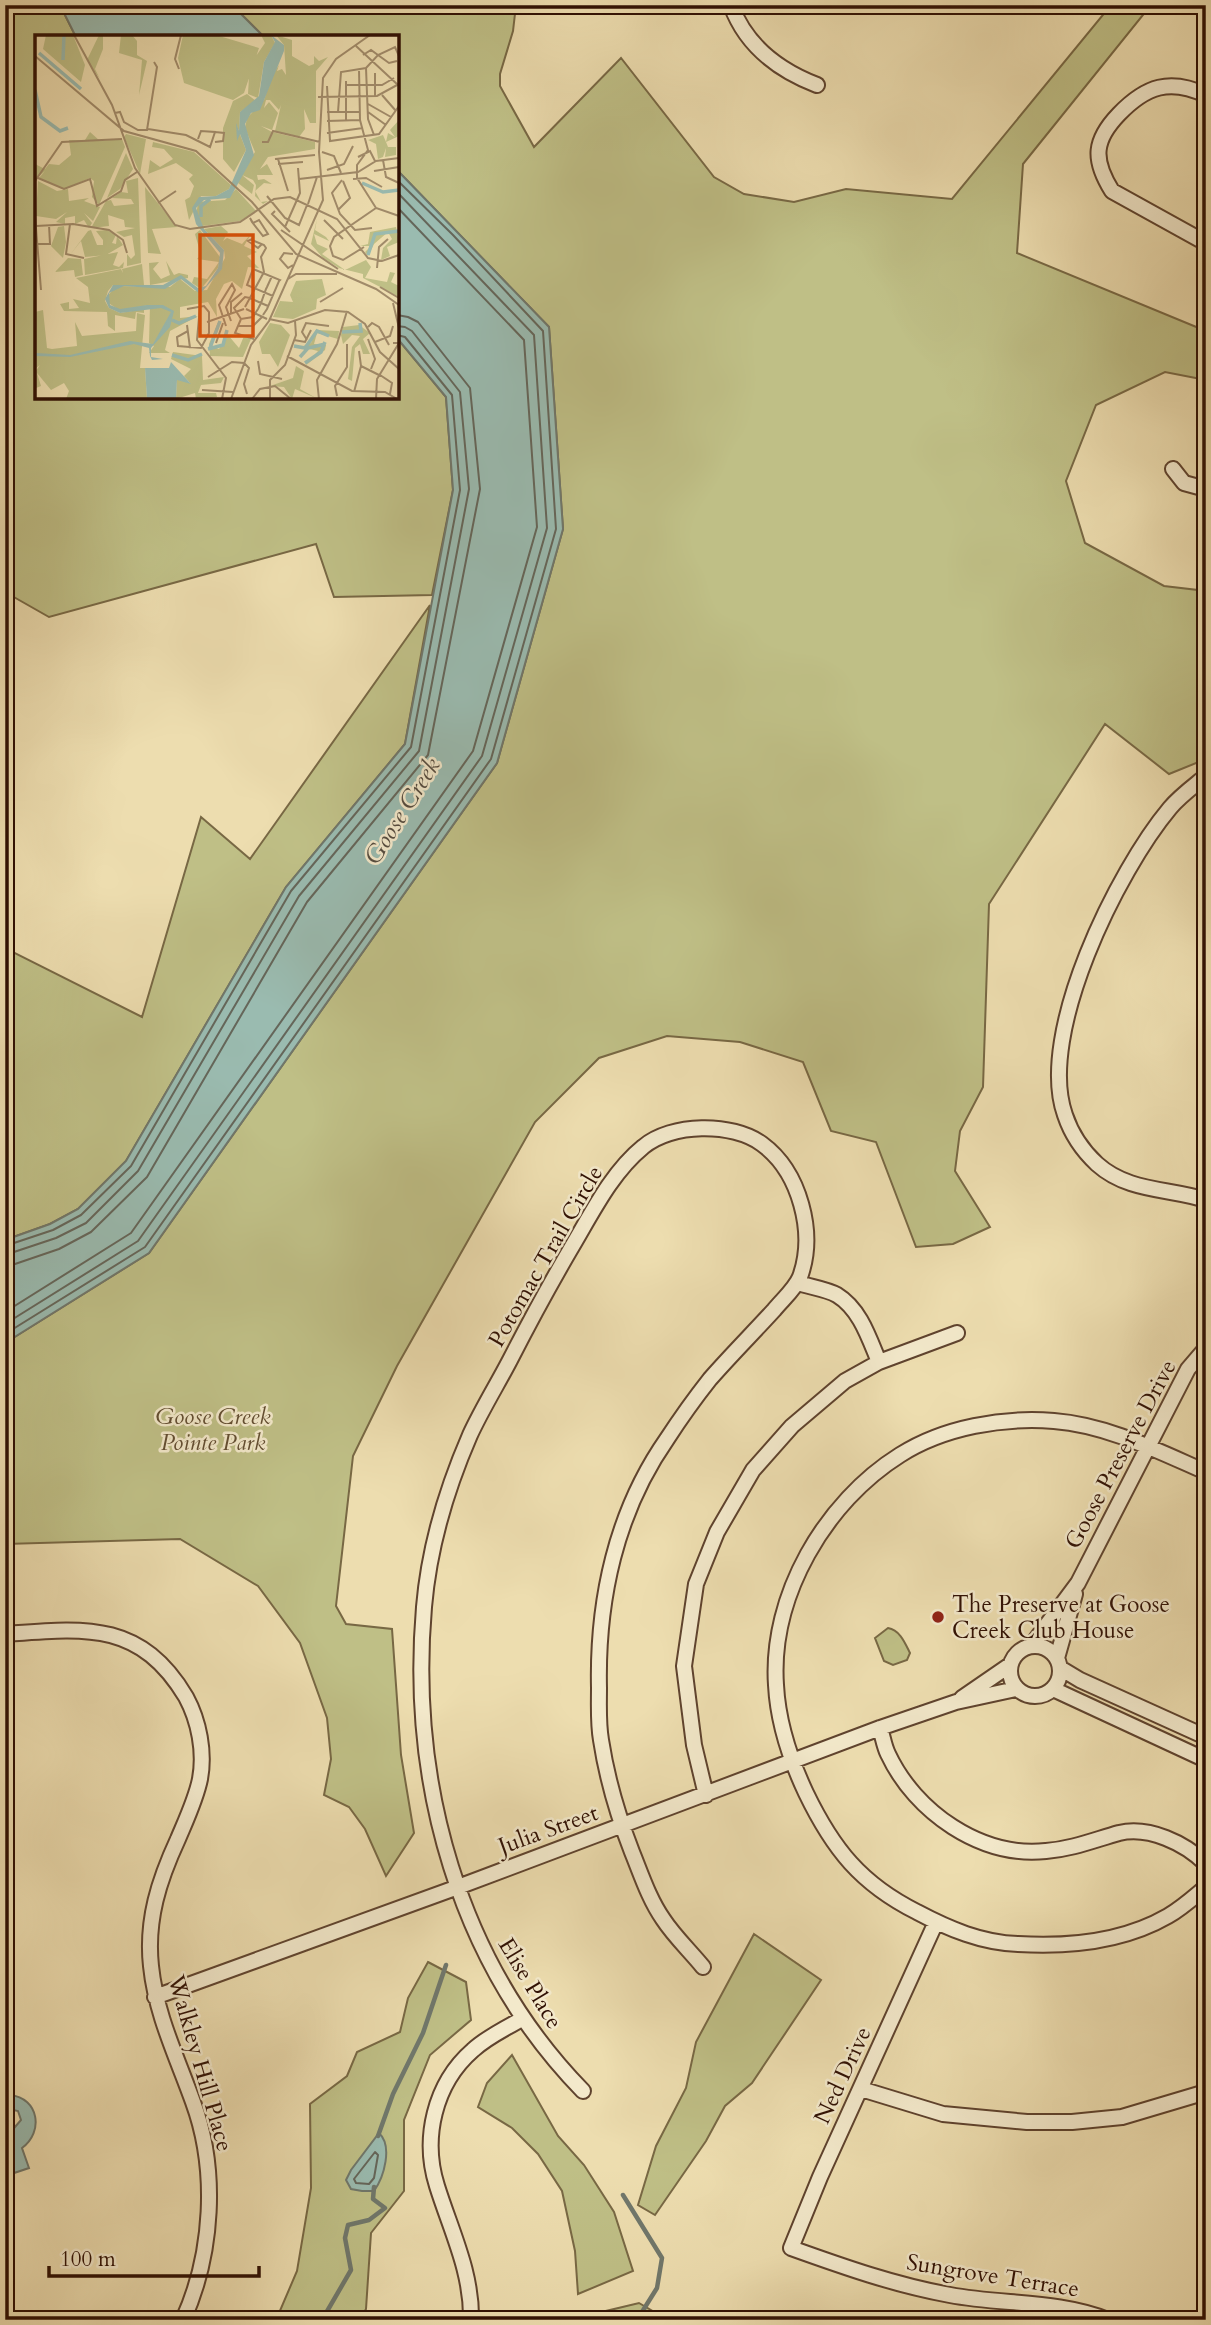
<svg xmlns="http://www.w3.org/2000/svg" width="1211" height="2325" font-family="Cardo,serif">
<rect width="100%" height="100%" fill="#edddaf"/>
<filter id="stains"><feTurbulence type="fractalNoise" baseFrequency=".00286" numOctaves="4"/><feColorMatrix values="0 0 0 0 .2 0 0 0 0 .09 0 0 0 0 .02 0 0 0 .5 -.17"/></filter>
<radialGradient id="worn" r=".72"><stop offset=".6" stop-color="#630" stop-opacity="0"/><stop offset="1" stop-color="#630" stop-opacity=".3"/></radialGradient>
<!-- green -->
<path fill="#bfbf86" stroke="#786844" stroke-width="2" d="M5,5H60L76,37H37V397H397V338L446,397L453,490L432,595L334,597L316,544L49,617L5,592V467L8,465L5,455Z
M232,5H516L513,31L500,74V86L534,147L621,58L714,177L744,194L794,202L846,189L952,199L1111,5H1151L1023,164L1017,253L1206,331V380L1165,372L1096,405L1066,481L1085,543L1164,586L1206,591V759L1169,774L1105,724L989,904L983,1087L960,1131L955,1171L990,1227L953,1244L916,1247L876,1142L831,1131L803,1062L740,1042L667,1036L599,1058L535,1122L397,1366L353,1456L336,1606L346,1624L392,1629L401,1755L414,1833L386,1876L365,1829L349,1807L324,1795L331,1759L327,1718L300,1643L258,1586L180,1539L5,1544V1343L149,1253L497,763L563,529L549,327L397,170V37H264Z
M430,605L405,744L286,887L126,1161L78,1209L50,1224L5,1240V948L142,1017L201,817L250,859Z
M888,1628C900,1630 905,1643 910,1653L907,1660L893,1665L884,1661L875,1638Z
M754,1934L821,1980L752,2083L725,2106L706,2141L655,2215L638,2205L656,2146L686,2088L696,2042Z
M428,1962L466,1982L471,2020L430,2055L404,2120V2191L371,2233L366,2309L360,2320H276L297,2271L311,2188L310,2104L347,2076L357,2052L400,2032L408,1998Z
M512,2055L558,2136L584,2165L614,2212L633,2271L578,2294L575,2251L562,2191L538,2154L512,2128L478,2107L487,2083Z
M639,2303L668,2320H600L606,2311Z"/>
<!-- water -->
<path fill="#9abbb0" stroke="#70776b" stroke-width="2" d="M60,5H232L264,37H76Z
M397,170L549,327L563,529L497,763L149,1253L5,1343V1240L50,1224L78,1209L126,1161L286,887L405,744L453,490L446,397L397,338Z
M10,2095C39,2098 44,2132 22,2148L29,2168L5,2176V2119L11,2117L15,2127L21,2120L18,2111L9,2109L5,2096Z
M379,2133C393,2146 384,2177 374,2191H362L351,2189L346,2180L351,2170Z"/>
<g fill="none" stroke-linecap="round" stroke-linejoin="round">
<!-- shore -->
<path stroke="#65665a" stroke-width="2" d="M5,1246L53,1230L81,1215L131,1166L291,891L411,747L460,490L452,395L405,337L397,335
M5,1255L56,1238L86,1223L138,1171L299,896L419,751L469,489L460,392L412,331L405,327L397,326
M5,1265L15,1264L59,1249L91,1232L147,1177L307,902L428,755L480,489L470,388L418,322L408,317L397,315
M5,1312L131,1233L473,751L537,527L524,340L397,207
M5,1324L138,1241L482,756L547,528L534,335L397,192
M5,1334L145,1247L491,759L556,529L543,331L453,235L397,180
M375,2152L378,2155L374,2178L369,2184L356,2183L354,2179Z"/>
<!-- stream -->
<path stroke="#70776b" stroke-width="4.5" d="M378,2136L393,2094L423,2033L446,1965
M623,2195L662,2258L657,2288L637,2320
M322,2320L351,2270L345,2238L348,2225L369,2220L385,2208L373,2199L374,2187"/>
<!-- minor casing -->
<g stroke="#5f432e" stroke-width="18">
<path id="minor" d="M731,5C746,46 778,70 817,85
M1206,95C1170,78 1146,86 1119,114C1094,140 1092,159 1112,191L1206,243
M1173,469L1184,483L1206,489
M1206,776C1194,786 1180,796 1170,808C1118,870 1036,1034 1065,1115C1071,1133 1083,1151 1097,1164C1128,1192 1168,1188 1206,1200
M798,1283C810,1287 826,1289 837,1295C860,1309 869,1338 879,1362
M1206,1472C1158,1451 1107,1425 1054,1421C1003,1417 944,1427 900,1455C825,1502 770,1596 776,1685C778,1724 790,1759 806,1793C833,1849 861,1884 917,1912C949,1929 982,1943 1018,1944C1069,1947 1123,1942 1168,1916C1182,1908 1194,1897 1206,1887
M5,1634C83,1628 140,1620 186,1697C199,1721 205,1752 200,1779C196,1799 186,1820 178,1839C159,1880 146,1920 151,1966C156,2015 177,2057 193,2102C218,2170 213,2254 183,2320
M1010 1671a25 25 0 1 1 50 0a25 25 0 1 1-50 0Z
M1031,1646L1078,1583L1188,1369L1206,1348
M1057,1658L1075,1594
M1060,1668L1080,1680L1206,1737
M1053,1689L1206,1760
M962,1698L1010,1665
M880,1728C883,1737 884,1746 888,1754C915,1812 981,1858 1046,1851C1072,1849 1094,1840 1119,1833C1149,1826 1185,1843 1206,1864
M706,1795L694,1745L684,1666L696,1584L717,1532L753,1470L792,1426L845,1381L879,1362L957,1333
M936,1922L820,2177L791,2248C844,2267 895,2285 950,2295C1003,2305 1058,2300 1108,2320
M155,1997L458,1887L880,1728L956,1702L1016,1689
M861,2089L943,2114L1027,2122H1072L1122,2117L1206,2092
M583,2091C458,1963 409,1782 424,1607C429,1548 447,1488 470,1435C482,1409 497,1385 510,1360C529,1323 549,1286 570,1250C591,1215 611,1173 643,1147C671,1123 732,1122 762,1144C800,1172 816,1233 800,1277C795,1289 783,1299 774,1310C753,1333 731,1355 710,1379C695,1398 680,1419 667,1439C616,1512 597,1600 599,1688C599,1705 598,1723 601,1740C607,1779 618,1816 632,1852C641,1874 649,1899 663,1919C674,1936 690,1951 703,1967
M471,2320C472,2272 451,2231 437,2186C422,2139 434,2084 473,2050C487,2037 506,2028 522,2019"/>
</g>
<!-- minor -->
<use href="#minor" stroke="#f3e9cb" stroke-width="14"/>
</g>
<!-- markers -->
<circle fill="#8f2418" stroke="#f3e9cb" stroke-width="2.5" cx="938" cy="1617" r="7"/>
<g text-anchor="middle" stroke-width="5" stroke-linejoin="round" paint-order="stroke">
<!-- street labels -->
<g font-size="23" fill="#301003" stroke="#f3e9cb">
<text transform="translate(545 1256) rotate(-60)" y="8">Potomac Trail Circle</text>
<text transform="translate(1120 1454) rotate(-62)" y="8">Goose Preserve Drive</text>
<text transform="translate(548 1829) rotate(-20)" y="8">Julia Street</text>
<text transform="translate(531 1983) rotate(59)" y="8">Elise Place</text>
<text transform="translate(201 2063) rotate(74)" y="8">Walkley Hill Place</text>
<text transform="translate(842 2075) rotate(-65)" y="8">Ned Drive</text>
<text transform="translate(993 2275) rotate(9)" y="8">Sungrove Terrace</text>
</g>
<!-- park labels -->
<g font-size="23" font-style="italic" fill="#624d31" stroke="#f3e9cb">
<text x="213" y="1424">Goose Creek<tspan x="213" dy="26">Pointe Park</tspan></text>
</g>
<!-- poi labels -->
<g font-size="23" fill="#301003" stroke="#f3e9cb" text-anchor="start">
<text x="952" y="1612">The Preserve at Goose<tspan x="952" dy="26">Creek Club House</tspan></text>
</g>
<!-- water labels -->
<g font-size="24" font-style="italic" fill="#554c40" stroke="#f3e9cb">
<text transform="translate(402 811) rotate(-58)" y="8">Goose Creek</text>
</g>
</g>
<!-- overview -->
<g transform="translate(35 35)">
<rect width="364" height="364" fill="#edddaf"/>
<path d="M11,0H38L50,30L46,47L8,14ZM64,0H68V14L60,34L65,44L52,25ZM86,0H97L102,6V20L112,26L104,60L107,25L84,18ZM148,0H181L224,13L209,58L198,65L149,48L143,23ZM226,0H236L240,8L229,27L223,63L213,59L214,42L219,24L230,8ZM241,0L257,5V21L274,31L279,29V21L284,26L293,22L281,36V88H275L269,74L270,94L264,102L240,96L246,70L244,75L235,65H231L229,73L234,67L243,78L237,95L226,91L237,97L280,107V114L233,122L225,134L232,129L238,140H222L223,145L229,144L237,149L229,148L220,156L226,167L233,166L228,169L220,161L221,150L218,145L207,140L219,150L217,159L203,148L208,135L220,117L210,93L212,83L229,65L237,41L244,30L242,36L247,34L251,40L249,10ZM212,59L221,66L205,77L204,96L201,89L211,115L199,137L188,124V93L198,66ZM364,85V101L351,107L353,112H361V120L350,122L351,113L348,122L343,124L341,109L333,105L348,100L351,107L353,98L360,102L355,95ZM55,97L65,106L87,104L90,112L64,170L57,162L59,146L55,143L29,154L4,143L10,136L0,145V129L10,134L14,129L24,130L36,120L34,105H50ZM91,99L111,104L105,139L89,102ZM118,107L159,117L196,150L194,154L181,161H166L154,185L150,165L155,162L159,151L154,144L158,140L141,128L113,139L115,125L125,132L138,124L129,114L117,112ZM91,118L98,134L85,154L72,163ZM103,143L106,228L92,231V219L96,224L100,220L97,200L89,202L81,197L100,193L90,192L89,185L73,180L74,191L56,193L71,166L76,165L79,171L99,169L96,164L77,163L86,157L93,158L91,146ZM3,146L22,156L33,154L34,166L54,163L49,166L65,172L58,186L49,178L57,188L54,193L49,185L40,189V181L30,183V189L21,187L32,177L21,184L1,181ZM110,152L142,192L117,194L126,219L113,218ZM201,154L221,176L205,186L167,191L161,182L163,167L190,165ZM282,184L280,195L291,202L294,206L279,199L282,209L293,214L287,219L310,235L331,225L336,232L330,243L352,247L355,237L360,238L356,247L364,251V262L328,243V239L304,233L288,223L276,209ZM29,191L31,207L28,223L16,211L23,192ZM186,191L193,197L188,206L192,203L207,209L216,199L209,211L222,217L212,221L224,233L213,232L207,254L197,246L189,249L181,264L182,282L173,267L145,272V283L163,281L135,296L130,315L135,318H114L119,311L114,308L115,270L84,275L72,267V261L82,251L135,252L145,244L160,256L172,255L190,223L189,215L169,194ZM361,192L364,207L352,212L355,221L346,225L348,213L357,204L353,197L339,209L333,221L330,217L336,211H325L333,209L335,197ZM56,195L62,210H68V205L61,196L72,195L81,200L77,208L81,209L82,201L88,210L71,220L50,222L46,206L35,220L53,196ZM165,195L185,222L183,233L166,254L157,248L159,242L172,244L184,227L162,224L166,220L160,199ZM83,217L78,230L84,232L89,227L88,233L50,240L49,224ZM33,223L46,224L48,240L40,242L39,235L20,237ZM131,226L139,240L144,238L153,240V243L115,250L114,228L124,227L118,234L126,244L135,240ZM107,229L109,250H78L73,256L70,266L74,273L85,278L109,274V278L101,277L100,284L80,280V296L73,291L72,277L29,276L25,269L34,267V274L44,273L38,264L55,268L53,252L41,243L86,234L88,238L87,234ZM287,244L291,260L282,264L281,274L258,284L238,282L245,266L258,267L255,260L261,246ZM8,275L12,313L17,314L42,311L40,287L47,301L101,296L102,278L110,280L105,333H110L112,364H31L34,356L29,348L16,355L2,338L6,351L1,353L0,337L5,330L0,334V277ZM184,285L177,311L184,314L193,300L204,313L209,301L216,304L208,322L175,321L174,309ZM235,288L246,290L255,300L243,332L235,319H227L224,307ZM324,290L335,298L328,304L335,319H328L325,309L320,313L317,346L313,344L317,312L325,301L317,300L308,309L306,300L308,292ZM281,295L304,296L303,304L282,298L279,309L291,310L290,315L270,331L283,316L266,312L276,308ZM138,317L167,321L168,345L189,342L186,348L166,350L163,358H181L182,362L161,364L160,358L141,364L142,344L155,348L149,341L156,334L136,324ZM261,331L269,336L265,354L281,363L260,354L257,364L249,352L235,351L258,343Z" fill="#bfbf86"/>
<path d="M236,0L249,10V16L225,75L216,78L210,89L219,120L195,163L169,165L161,173L169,194L189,215L187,234L165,259L146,244L130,254L89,251L74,258L75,270L85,274L112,270H128L139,276L135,292L116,313V322L128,324L117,325L115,321L114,313L99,309L35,322L0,321L1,318L35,320L95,306L118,309L136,277L126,273L85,278L74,273L70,264L78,250H128L146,240L163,253L171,251L183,233L185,218L161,189L157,173L164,162L181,161L194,154L211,115L205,99L202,106L201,88L204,96L205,77L224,61L229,27L240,7ZM136,327L156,349L142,345L141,364H112L110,333H134Z" fill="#9abbb0"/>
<path fill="none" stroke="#9abbb0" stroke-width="3.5" d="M4,18L46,54M28,25L29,0M0,55L6,82L25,96L33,93M327,148L348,157L364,155M166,182V171L175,164M333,220L340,199L364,196M137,285L144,288L161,281M307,297L326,296L325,288M259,311L270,313L282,296L294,301M175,313L185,286M173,314L188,310L192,295M137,320L153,325L167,319M265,322L273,313L290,309M270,328L286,317L290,307"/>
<path fill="none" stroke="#a18b6a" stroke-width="2" d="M39,0L77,70L100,133L140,190L155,194L205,187L239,164L255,162L302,184L333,223L347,226L364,220M321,11L363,50M328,20L336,15L354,28L362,26M0,21L89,96L161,116L217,167L261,219L341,254L364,270M331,33L333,84L339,100M144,34L140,24L146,0M324,34L325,85L333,115L322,130V143L341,173L364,181M340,38V61M311,46V85M311,50H347L359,43M292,51L295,106L344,99L364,71M347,60L361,76M283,62L342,61L364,49M333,69L356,82M292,77H325M303,77L306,37L331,33L343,20L360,12L364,21M333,77L351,90M80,78L85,77L89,87L103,95H112L122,32L119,27M292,86L325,85M113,94L151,100L175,112L180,97L166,96L163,104M292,98L328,93M180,107L188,106L189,98L180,97M227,107H233L238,96L285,107M287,117L299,121L306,138M323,122L335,116L340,126M240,124L280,120M243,124L253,156M348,125L351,142L364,148M243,129L268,127M292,135L309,129L318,111M339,136L364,132M3,143L29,154L55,144L62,171L86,156L90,145L102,137M264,144L323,137L341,126L364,123M318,144L331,143L347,152M307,145L297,158L305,179L320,195L337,193M0,146L27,107L87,104M232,161L250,183L264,190L272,170M123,168L141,156M273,169L282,142M303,175L315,163L308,146M240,176L237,179L255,197M0,181L6,255M289,185L308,204M218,188L224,185L233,199L228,201L217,187L215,183L218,188M35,189L31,219L49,223M1,191L38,189L74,195L88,205L92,218M250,192L265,158L263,133M246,195L303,234M3,209H15L14,190M329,212L308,225L298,221L295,211L299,202L341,173M258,219L249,218L245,224L253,233L258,230M342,233L344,212L353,204M253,244L261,239H302M345,252L364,263M285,267L308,253M358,268L364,293M165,271L162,305L191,343L187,364M233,271L226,268L215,263L210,262L199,273L206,284L218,282L221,277L223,274L226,268L231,254L232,252L237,241M210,272L229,237L226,222L231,213L229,210L217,205V204L213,206L223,213L227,209M152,274L169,271L174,277V298L166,313L143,311L142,302L153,296M211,274L232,284M196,278V267L207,258M228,280L232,274L244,246L245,245L218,234L212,250L238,261M206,284L200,298L219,304M234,284L253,288L290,275L313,277L330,289L345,317L364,334M172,287L209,274M152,290L155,313M191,291L184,270L197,249L200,255L191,272L196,286M203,291H218L228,281M333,292L337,288L344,292L354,310M333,304L340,324L336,334M259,305L270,307L276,295M272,305L267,297L271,288L294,291M340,307L355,301L358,291M181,308L188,288M324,316L326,331L344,340M252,321L317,356L350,357L362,364M223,326L225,339L247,344M345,340L357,348L355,359M173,342L197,327L209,328L214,333L209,349L212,359M167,355L198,357M319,357L326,331M302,361L300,351L312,332V309M196,364L216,310L234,286L288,165L284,117L288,43L301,24L335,0M217,364L225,354L240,351L256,364M235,364V345L250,330L261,300L260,286M284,364L282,345L302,309L312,276M341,364L342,344L364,308H358"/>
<path fill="#d6520b" fill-opacity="0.15" stroke="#d6520b" stroke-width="3.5" d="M165,200H218V301H165Z"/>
<rect width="364" height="364" fill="none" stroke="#301003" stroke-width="3.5"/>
</g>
<!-- margin -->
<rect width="1211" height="2325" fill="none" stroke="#edddaf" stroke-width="28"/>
<rect x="7" y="7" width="1197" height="2311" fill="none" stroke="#301003" stroke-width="3.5"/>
<rect x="14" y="14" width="1183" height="2297" fill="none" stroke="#301003" stroke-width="2"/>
<!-- scale -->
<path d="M49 2266v10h210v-10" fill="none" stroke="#301003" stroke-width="3.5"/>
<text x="60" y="2266" font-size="21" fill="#301003" stroke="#f3e9cb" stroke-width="5" paint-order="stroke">100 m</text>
<rect width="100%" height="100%" filter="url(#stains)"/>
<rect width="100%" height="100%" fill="url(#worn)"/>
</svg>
